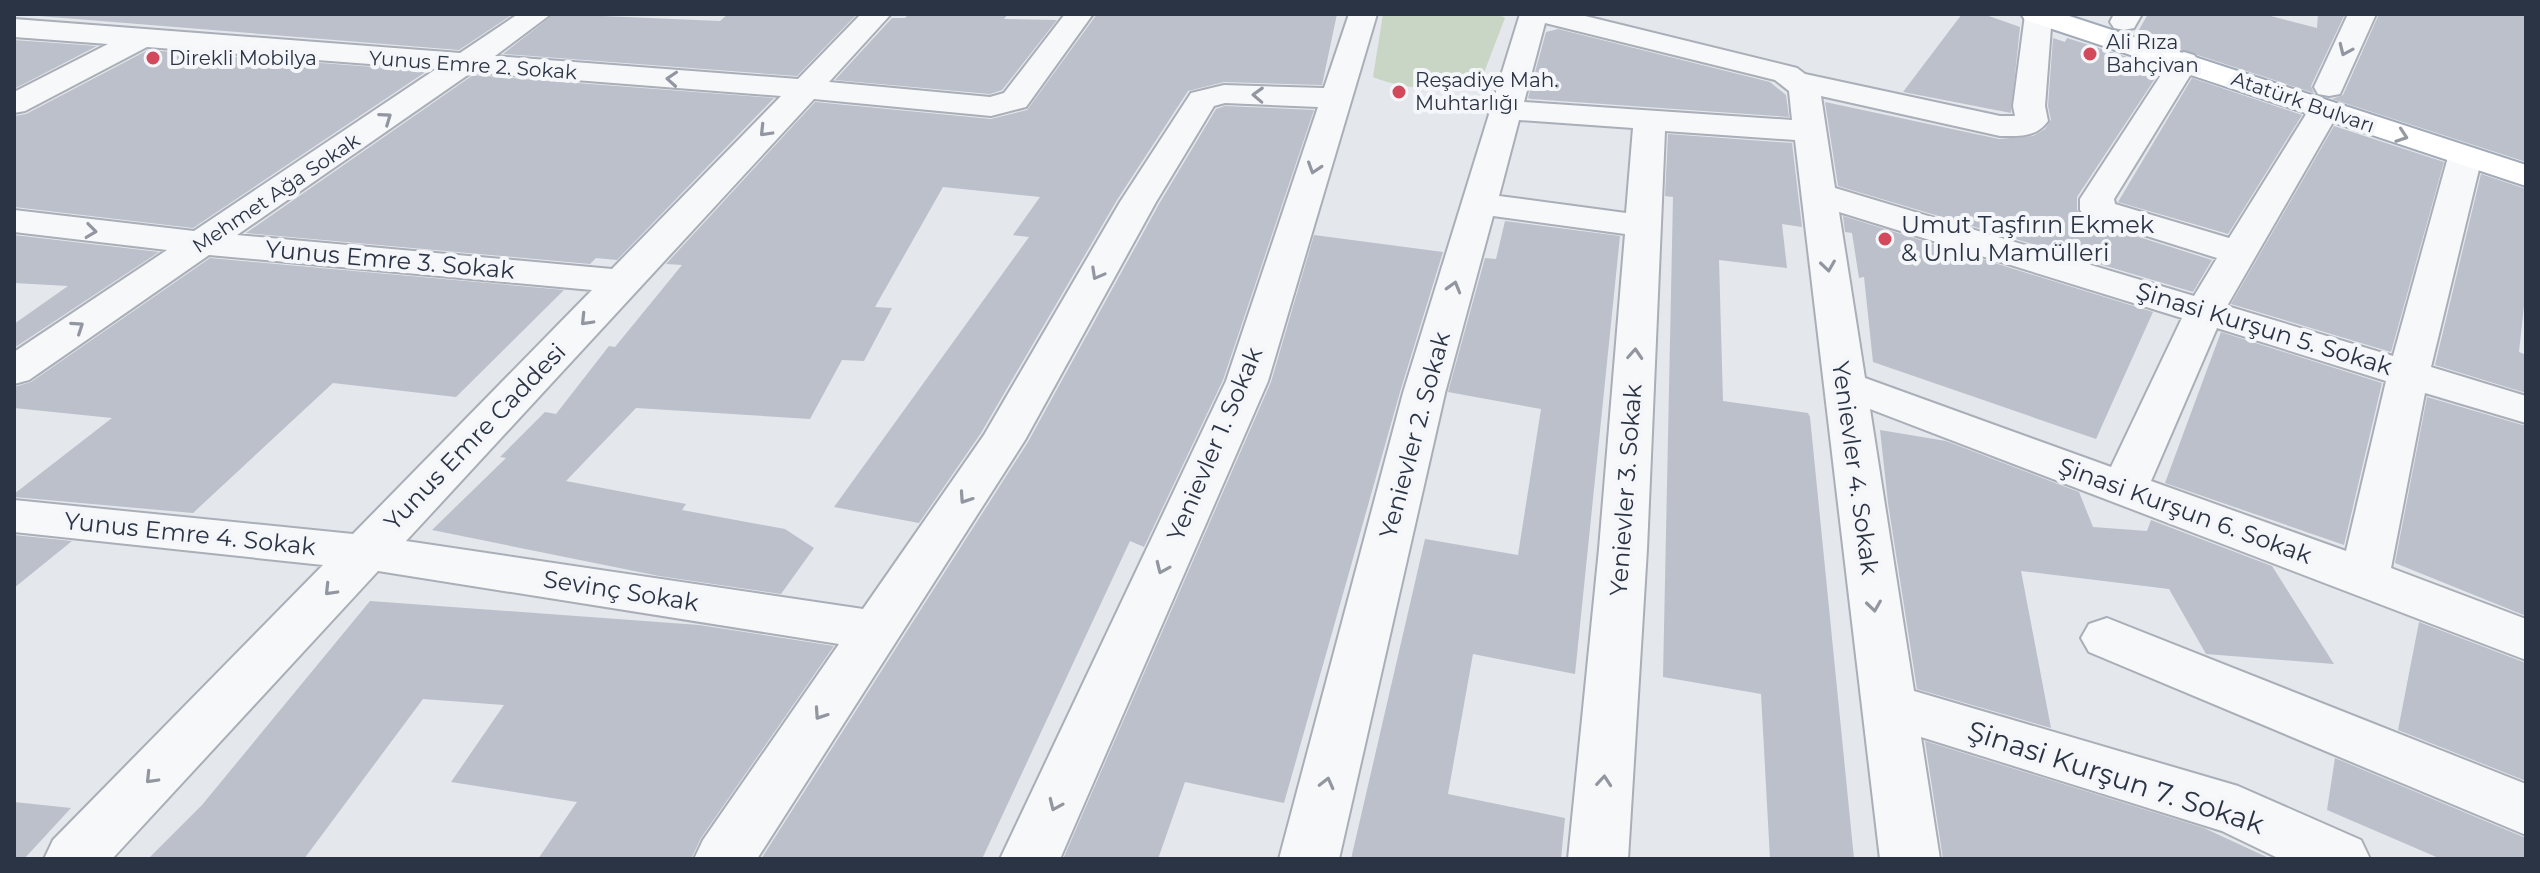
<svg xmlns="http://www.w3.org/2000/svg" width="2540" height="873" font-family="Montserrat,sans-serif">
<rect width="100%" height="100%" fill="#e4e7ec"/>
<!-- green -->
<path fill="#c9d6c5" d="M1383,14H1498L1505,18L1480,83C1448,92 1404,90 1373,77Z"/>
<!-- building -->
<path fill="#bbc0ca" d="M14,14H513L459,50Z
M554,14L720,21L728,14L856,15L797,76L503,54Z
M909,14H1008L1004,19L1057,20L1002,90L990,94L835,80L892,18H905Z
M1097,14H1337L1322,85L1224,82L1188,91L1117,200L981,433L919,523L834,507L1029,237L1013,235L1040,197L943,187L875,307L892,308L864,361L842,360L810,419L636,408L566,481L686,504L682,510L785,529L814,548L781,594L659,576L432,530L506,458L500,457L545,412L556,414L609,346L615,347L682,265L666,264L815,102L991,119L1027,110Z
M1962,14H1983L2020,27L2011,113L1903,92Z
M2148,14H2263L2317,28L2318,14H2345L2311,86L2314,93L2136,35Z
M2379,14H2526V162L2332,99L2343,95Z
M1558,29L1770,82L1786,95L1789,117L1531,99L1528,98L1546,32Z
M2053,38L2065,42L2067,38L2162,68L2077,197V210L2085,220L2212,260L2193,292L1838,186L1825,102L1999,139L2033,136L2045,129L2051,120L2048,106Z
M14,40L97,46L14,89Z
M148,50L427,71L193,228L14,207V116L26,114Z
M473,75L774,98L617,260L596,258L590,264L246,233Z
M2192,78L2302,115L2228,234L2118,202Z
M1225,106L1314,110L1223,380L1144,547L1130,541L982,859H761L1028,442L1159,204L1216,109Z
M2334,126L2444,162L2391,352L2231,304Z
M1668,134L1792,143L1802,227L1782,224L1787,268L1719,260L1723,401L1808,413L1810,417L1854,859H1770L1761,694L1663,677L1673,197L1665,196Z
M2481,174L2526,189V287L2519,352L2526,355V393L2435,365Z
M1843,216L2153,312L2096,439L1873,362L1864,277L1859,278L1852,233L1845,232Z
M1505,221L1620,236L1575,674L1473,654L1448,794L1565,818L1561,859H1351L1425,539L1518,555L1541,409L1448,392L1485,258L1496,259Z
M14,235L159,252L14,348V324L68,286L14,283Z
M1314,235L1443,252L1400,392L1284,803L1185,782L1158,859H1063L1271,382Z
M210,258L564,290L456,397L333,383L193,513L14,497V494L112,418L14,408V387L31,382Z
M2221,332L2382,383L2344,545L2165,483Z
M2427,397L2526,426V616L2395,563Z
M1880,430L1946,441L2079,492L2093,527L2147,531L2151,520L2272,566L2334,664L2206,654L2169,589L2021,571L2051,728L1917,689L1888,503Z
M14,535L72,541L14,588Z
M370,601L699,625L834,646L701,838L691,859H538L577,802L451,782L504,705L423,699L304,859H148L202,805Z
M2419,622L2526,663V781L2398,730Z
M1925,741L2204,828L2271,859H1943Z
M2335,758L2526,838V859H2441L2327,810Z
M14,802L71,808L24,859H14Z"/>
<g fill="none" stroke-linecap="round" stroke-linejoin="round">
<!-- minor casing -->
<g stroke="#a9aeb7" stroke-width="4">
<path id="minor" d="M518,14H551L495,56L798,79L861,14H891L829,82L990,97L1004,93L1065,14H1093L1026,107L991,116L814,99L406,541L863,609L984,435L1120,202L1191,93L1224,85L1324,88L1349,14H1377L1268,381L1060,859H1000L1226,381L1318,107L1225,103L1214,106L1156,202L1025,440L757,859H694L703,840L839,644L378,571L112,859H44L53,840L323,565L14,532V500L353,534L592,290L209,255L29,380L14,384V352L167,250L14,232V210L194,231L436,69L147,47L25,111L14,113V92L108,44L14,37V19L460,53ZM472,72L781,96L612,269L237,235Z
M1520,14H1577L1797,68L1805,74L2000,116H2015L2013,106L2025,15L2052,14L2045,106L2048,121C2036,138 2018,136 2000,136L1821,96L1835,188L2194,296L2217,258L2086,217L2080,210V199L2174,55L2184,52L2194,55L2199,61L2114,199L2115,204L2229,238L2313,103L2324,101L2335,103L2340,110L2227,306L2393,356L2448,157L2453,150L2465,147L2477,150L2482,157L2431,367L2526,396V423L2425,393L2391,568L2526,619V660L1870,409L1914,691L2238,786L2361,840L2370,859H2280L2222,831L1921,737L1940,859H1880L1795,140L1665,131L1647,549L1628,859H1568L1599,549L1625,234L1493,216L1445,393L1339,859H1279L1403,393ZM1545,23L1775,80L1789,91L1792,120L1524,102ZM1519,120L1633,128L1626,213L1499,196ZM1839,212L2182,318L2111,467L1865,378ZM2217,328L2386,381L2346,551L2151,481Z
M2114,14H2142L2134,28L2124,30L2114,28L2110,22Z
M2348,14H2376L2340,94L2329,96L2318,94L2314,87Z
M2107,618L2526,784V835L2089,652L2081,638L2089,624Z"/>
</g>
<!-- major casing -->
<g stroke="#a3abb8" stroke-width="4">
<path id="major" d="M2021,14H2063L2526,165V186L2025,20Z"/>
</g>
<!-- minor -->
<use href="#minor" fill="#f7f8fa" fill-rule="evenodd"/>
<!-- major -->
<use href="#major" fill="#fff" fill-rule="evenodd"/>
</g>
<!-- one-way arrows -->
<defs><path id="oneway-chevron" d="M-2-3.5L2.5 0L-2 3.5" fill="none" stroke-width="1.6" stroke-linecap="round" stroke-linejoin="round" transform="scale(2)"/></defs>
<g stroke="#9196a0">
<use href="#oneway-chevron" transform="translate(2345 50) rotate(114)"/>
<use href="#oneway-chevron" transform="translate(672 79) rotate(-176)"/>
<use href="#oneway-chevron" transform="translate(1258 95) rotate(-178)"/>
<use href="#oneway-chevron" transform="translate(386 118) rotate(-35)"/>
<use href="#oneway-chevron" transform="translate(765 131) rotate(134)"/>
<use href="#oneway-chevron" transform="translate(1314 168) rotate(108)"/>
<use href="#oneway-chevron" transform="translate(91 231) rotate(7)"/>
<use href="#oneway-chevron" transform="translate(1828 266) rotate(82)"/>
<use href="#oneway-chevron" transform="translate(1097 274) rotate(119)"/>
<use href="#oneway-chevron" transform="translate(1454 287) rotate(-74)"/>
<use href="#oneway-chevron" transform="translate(586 320) rotate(134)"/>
<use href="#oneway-chevron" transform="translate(78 327) rotate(-34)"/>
<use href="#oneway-chevron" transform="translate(1635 354) rotate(-86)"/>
<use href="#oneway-chevron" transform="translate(965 498) rotate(124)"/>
<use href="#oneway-chevron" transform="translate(1162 568) rotate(114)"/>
<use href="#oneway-chevron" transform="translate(330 590) rotate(134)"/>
<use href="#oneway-chevron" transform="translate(1874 606) rotate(82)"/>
<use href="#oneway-chevron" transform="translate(820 714) rotate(124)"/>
<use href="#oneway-chevron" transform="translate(151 778) rotate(134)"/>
<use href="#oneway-chevron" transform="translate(1604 781) rotate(-85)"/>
<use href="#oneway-chevron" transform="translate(1327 783) rotate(-76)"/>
<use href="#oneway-chevron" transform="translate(1055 805) rotate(114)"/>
</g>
<use stroke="#959aa2" href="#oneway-chevron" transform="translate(2402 136) rotate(19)"/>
<!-- markers -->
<g fill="#d1495b" stroke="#f4f6f9" stroke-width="3">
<circle cx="2090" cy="54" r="8"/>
<circle cx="153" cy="58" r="8"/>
<circle cx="1399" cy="92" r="8"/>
<circle cx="1885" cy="239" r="8"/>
</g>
<g text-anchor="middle" stroke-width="8" stroke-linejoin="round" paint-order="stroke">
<!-- far-poi labels -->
<g font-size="20" fill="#2b3445" stroke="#f4f6f9" text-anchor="start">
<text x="2106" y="49">Ali Rıza<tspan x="2106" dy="23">Bahçivan</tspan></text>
<text x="169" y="65">Direkli Mobilya</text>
<text x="1415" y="87">Reşadiye Mah.<tspan x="1415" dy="23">Muhtarlığı</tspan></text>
</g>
<!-- far-street labels -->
<g font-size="20" fill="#2b3445" stroke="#f4f6f9">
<text transform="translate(473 65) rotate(4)" y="7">Yunus Emre 2. Sokak</text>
<text transform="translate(2303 102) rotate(19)" y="7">Atatürk Bulvarı</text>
<text transform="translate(276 193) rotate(-34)" y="7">Mehmet Ağa Sokak</text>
</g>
<!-- poi labels -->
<g font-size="24" fill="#2b3445" stroke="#f4f6f9" text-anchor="start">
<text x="1901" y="233">Umut Taşfırın Ekmek<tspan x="1901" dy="28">&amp; Unlu Mamülleri</tspan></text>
</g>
<!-- street labels -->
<g font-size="24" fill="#2b3445" stroke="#f4f6f9">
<text transform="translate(390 260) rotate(5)" y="8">Yunus Emre 3. Sokak</text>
<text transform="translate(2264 329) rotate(17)" y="8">Şinasi Kurşun 5. Sokak</text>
<text transform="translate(1415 435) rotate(-75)" y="8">Yenievler 2. Sokak</text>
<text transform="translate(475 437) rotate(-46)" y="8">Yunus Emre Caddesi</text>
<text transform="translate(1215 444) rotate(-67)" y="8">Yenievler 1. Sokak</text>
<text transform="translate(1855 468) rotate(82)" y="8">Yenievler 4. Sokak</text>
<text transform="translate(1626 490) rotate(-86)" y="8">Yenievler 3. Sokak</text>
<text transform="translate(2185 511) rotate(20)" y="8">Şinasi Kurşun 6. Sokak</text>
<text transform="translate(190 534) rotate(6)" y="8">Yunus Emre 4. Sokak</text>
<text transform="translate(621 591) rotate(9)" y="8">Sevinç Sokak</text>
</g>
<!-- near-street labels -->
<g font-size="28" fill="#2b3445" stroke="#f4f6f9">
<text transform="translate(2116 777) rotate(18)" y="10">Şinasi Kurşun 7. Sokak</text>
</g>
</g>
<!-- border -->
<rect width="2540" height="873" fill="none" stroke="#2b3445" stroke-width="32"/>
</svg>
